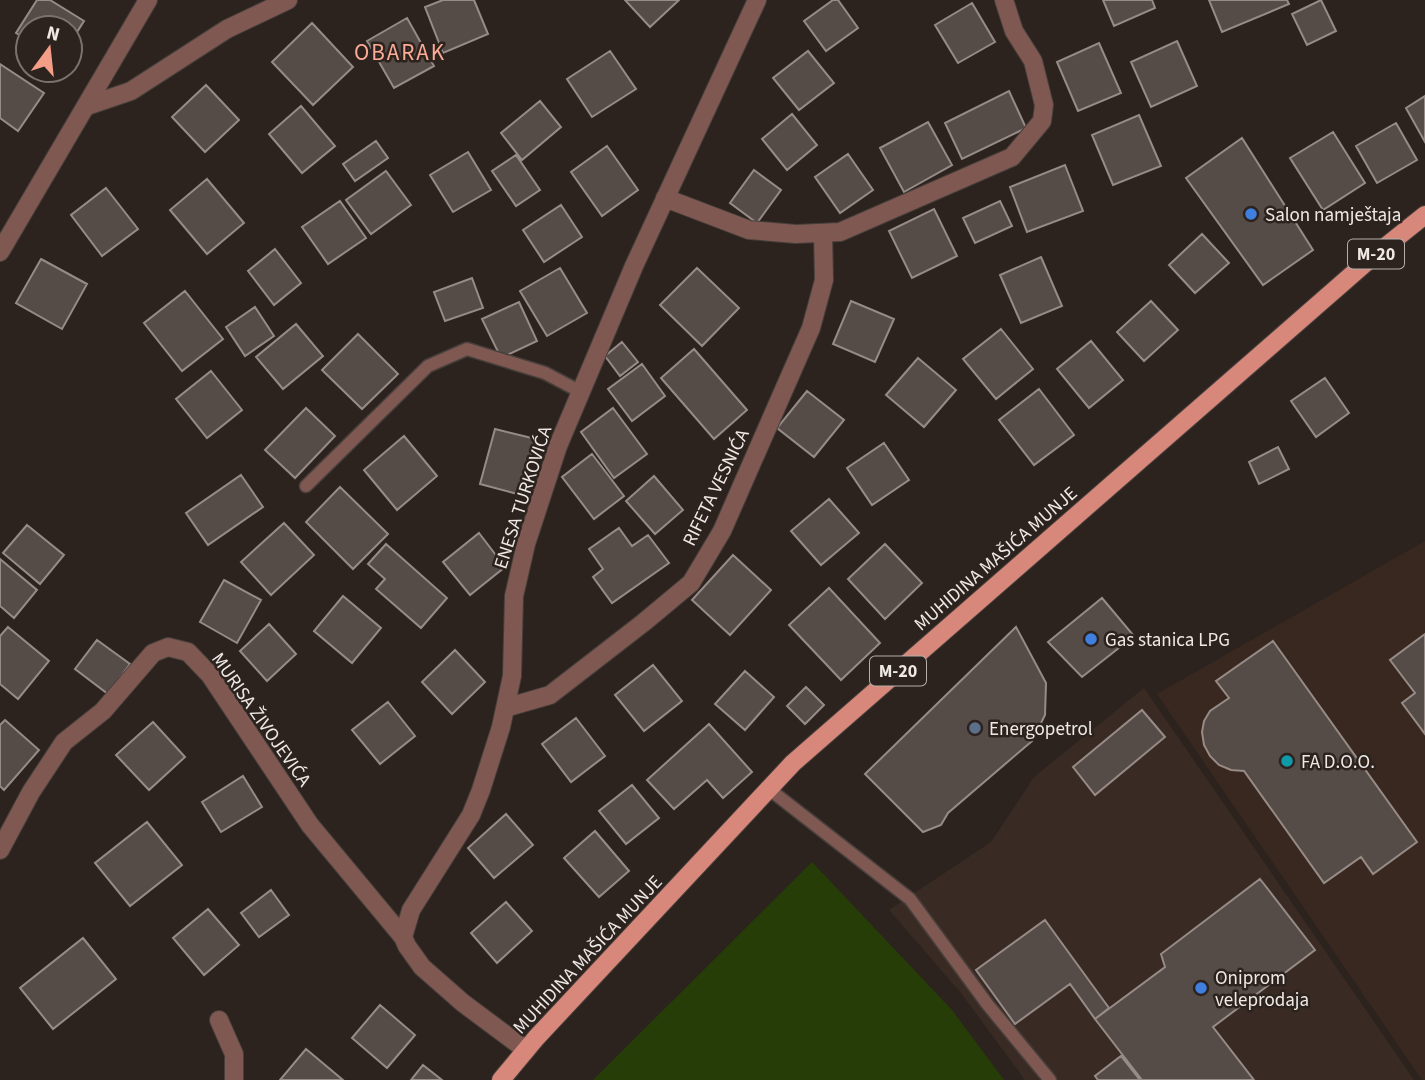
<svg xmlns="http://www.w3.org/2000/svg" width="1425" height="1080" font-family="'Source Sans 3',sans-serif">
<rect width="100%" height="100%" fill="#2c231f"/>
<!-- built -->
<path fill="#392b23" d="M1144,688L1414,1080H1025L961,993L889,910L991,842L1034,777Z"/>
<!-- industrial -->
<path fill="#39281f" d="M1425,541V1080H1422L1157,694Z"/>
<!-- green -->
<path fill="#263d08" d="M812,862L952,1010L1004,1080H593Z"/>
<!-- building -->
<path fill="#554b47" stroke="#978b87" stroke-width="2" d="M37,0H50L84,21L70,43V28H28V40L16,33Z
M443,0H474L488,34L443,53L425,7Z
M625,0H679L650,27Z
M833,0H838L858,28L826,51L804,21Z
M1103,0H1152L1155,8L1114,26Z
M1209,0H1287L1289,4L1222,32Z
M1321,0L1336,31L1307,45L1292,14Z
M972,3L995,42L958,63L935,25Z
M407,18L434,66L394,88L367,41Z
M312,23L353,67L313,105L272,62Z
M1177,41L1197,86L1151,107L1131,62Z
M1099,43L1121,93L1078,111L1057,62Z
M610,51L636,89L592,117L567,79Z
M808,51L834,83L799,110L773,78Z
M0,64L44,93L18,131L0,118Z
M206,85L239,120L205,152L172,117Z
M1009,91L1026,128L962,159L945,123Z
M1425,96V142L1406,108Z
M540,101L561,127L522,160L501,133Z
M301,106L335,146L302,173L269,134Z
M792,114L817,145L787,170L762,139Z
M1139,115L1161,166L1113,185L1092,135Z
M928,122L952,165L904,192L880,148Z
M1396,123L1417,160L1377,183L1356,146Z
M1333,132L1365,183L1323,210L1290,158Z
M1242,138L1313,250L1263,285L1186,178Z
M376,141L388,158L355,181L343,164Z
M607,146L638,190L602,216L571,172Z
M468,152L491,190L453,212L430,175Z
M848,154L873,190L840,213L815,177Z
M516,155L540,190L516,206L492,171Z
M1065,165L1083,211L1027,232L1010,187Z
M754,170L781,190L757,223L730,203Z
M386,171L411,205L371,234L346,200Z
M207,179L244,223L207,254L170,210Z
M106,188L138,229L102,256L71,215Z
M340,201L366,238L328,264L302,227Z
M1000,201L1012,226L975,243L963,218Z
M561,205L582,237L544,262L523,230Z
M934,209L957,256L912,278L889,231Z
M1202,234L1229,263L1195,293L1169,265Z
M275,249L301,283L274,305L248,271Z
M1041,257L1062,306L1021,323L1000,275Z
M41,259L87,284L62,329L16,303Z
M560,268L587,313L547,336L520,291Z
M697,268L739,308L702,346L660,305Z
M472,278L483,308L445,321L434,292Z
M185,291L223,339L182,371L144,323Z
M851,301L894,319L875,362L833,344Z
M1151,301L1178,330L1144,361L1117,332Z
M519,302L537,341L501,358L482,319Z
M255,307L274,336L245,356L226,327Z
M296,324L323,356L283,389L256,357Z
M1001,329L1033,369L996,399L963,359Z
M358,334L398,374L362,409L322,370Z
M1091,341L1123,380L1089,408L1057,369Z
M622,342L638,362L620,376L605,356Z
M694,349L747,410L714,439L661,378Z
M918,358L956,390L924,427L886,395Z
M642,364L665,396L632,421L608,389Z
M211,371L242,410L207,438L176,399Z
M1325,378L1349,413L1316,437L1291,401Z
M1039,389L1074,435L1034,465L999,420Z
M807,391L844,420L814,457L777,428Z
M306,408L335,436L295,478L265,450Z
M613,408L647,454L614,478L581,432Z
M495,429L536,439L521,495L480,484Z
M404,436L437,476L397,510L364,470Z
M884,443L909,480L872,505L847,468Z
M1278,447L1289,469L1259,484L1249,462Z
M592,454L624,496L594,519L562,477Z
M241,475L263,507L208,545L186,513Z
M654,476L683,510L655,534L626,501Z
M340,487L388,534L353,569L306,522Z
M829,499L859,533L821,565L791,531Z
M284,523L314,555L271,595L241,562Z
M27,525L64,555L40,584L3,553Z
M619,528L632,546L648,535L669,563L612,603L593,577L603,569L589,549Z
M479,533L505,567L470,595L443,562Z
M386,544L447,598L421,628L376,589L385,579L368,564Z
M885,544L922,583L885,619L848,579Z
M733,555L771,590L730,635L692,600Z
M0,559L37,590L14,618L0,606Z
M224,580L261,600L237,643L200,622Z
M829,588L880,643L841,680L789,625Z
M343,596L381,628L352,663L314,631Z
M1102,598L1134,636L1082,677L1048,642Z
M269,624L296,654L267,681L240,651Z
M8,627L49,661L18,699L0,684V636Z
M1016,627L1046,683L1045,715L1032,741L948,813L941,825L923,832L865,774Z
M1425,634V734L1402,703L1415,693L1390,660Z
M97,640L130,664L108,694L75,669Z
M1273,641L1417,842L1373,874L1361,857L1324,883L1244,771L1231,770L1219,765L1210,756L1204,745L1202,732L1204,721L1210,711L1229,698L1216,681Z
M455,650L485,682L452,714L422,682Z
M653,665L682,701L644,731L615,695Z
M745,671L774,697L745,730L715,704Z
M806,687L824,705L805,724L787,706Z
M388,702L415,736L380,764L352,730Z
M1142,710L1165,737L1095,795L1073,767Z
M576,718L605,756L571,782L542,744Z
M5,720L39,750L4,790L0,786V725Z
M153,722L185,757L149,790L116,755Z
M709,724L752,772L723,798L707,780L674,809L647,780Z
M243,776L262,807L221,832L202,802Z
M632,785L659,818L626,844L599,811Z
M506,814L533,845L494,878L468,848Z
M147,822L182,865L130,906L95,863Z
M595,831L629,871L599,897L564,858Z
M1260,879L1315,950L1213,1027L1254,1080H1142L1095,1019L1165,967L1161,954Z
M271,890L289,915L259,937L241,913Z
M506,902L532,931L497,963L471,933Z
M208,909L239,945L204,975L173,938Z
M1045,920L1109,1008L1095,1019L1070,984L1015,1024L976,970Z
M83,938L116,979L53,1029L20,988Z
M380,1005L415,1035L387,1068L352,1038Z
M306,1049L343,1080H280Z
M1121,1056L1140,1080H1098L1095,1076Z
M423,1065L442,1080H411Z"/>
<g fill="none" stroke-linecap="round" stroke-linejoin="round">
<!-- lane casing -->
<g stroke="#473f3b" stroke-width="15">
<path id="lane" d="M306,486L428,366L467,349L545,373L581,392
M769,789L910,899L988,1005L1050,1080"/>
</g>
<!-- street casing -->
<g stroke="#473f3b" stroke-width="20">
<path id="street" d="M87,106L131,91L227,29L288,0
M665,198L749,230L796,234L840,232L1012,157L1042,121L1044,105L1033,61L1014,31L1004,0
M0,252L148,0
M505,708L550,695L643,623L691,583L722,531L811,328L824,280L823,233
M0,850L31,792L64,742L103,711L153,653L168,647L188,652L210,675L310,825L403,937
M219,1020L234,1054V1080
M526,1050L463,1003L422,967L407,946L403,937L411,910L471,815L481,790L501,727L512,676L514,596L526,544L558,446L634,266L757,0"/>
</g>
<!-- primary casing -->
<g stroke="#473f3b" stroke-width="20">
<path id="primary" d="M501,1080L536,1038L793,763L1370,259L1425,215"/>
</g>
<!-- lane -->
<use href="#lane" stroke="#7e5851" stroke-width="12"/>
<!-- street -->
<use href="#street" stroke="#7e5851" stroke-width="18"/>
<!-- primary -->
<use href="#primary" stroke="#d7887a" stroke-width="18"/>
</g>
<!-- markers -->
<g fill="#3f7fe0" stroke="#2c231f" stroke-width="2.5">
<circle cx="1251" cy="214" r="7"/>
<circle cx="1091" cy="639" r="7"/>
<circle cx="1201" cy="988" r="7"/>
</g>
<circle fill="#5c6f8a" stroke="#2c231f" stroke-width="2.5" cx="975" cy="728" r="7"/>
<circle fill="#0f9aa8" stroke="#2c231f" stroke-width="2.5" cx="1287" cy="761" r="7"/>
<g text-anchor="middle" stroke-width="5" stroke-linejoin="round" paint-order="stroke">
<!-- shield labels -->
<g fill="#2c231f" stroke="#b4aeaa" stroke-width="2">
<rect x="1348" y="239.5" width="56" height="29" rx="5"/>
<rect x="870" y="656.5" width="56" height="29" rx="5"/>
</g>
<g font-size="18" font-weight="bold" fill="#efe9e6">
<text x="1376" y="260">M-20</text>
<text x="898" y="677">M-20</text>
</g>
<!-- poi labels -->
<g font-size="19" fill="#efe9e6" stroke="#2c231f" text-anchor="start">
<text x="1265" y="221">Salon namještaja</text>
<text x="1105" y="646">Gas stanica LPG</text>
<text x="989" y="735">Energopetrol</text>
<text x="1301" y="768">FA D.O.O.</text>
<text x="1215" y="984">Oniprom<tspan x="1215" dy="22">veleprodaja</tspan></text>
</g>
<!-- street labels -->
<g font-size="19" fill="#efe9e6" stroke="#2c231f">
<text transform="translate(715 487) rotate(-64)" y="7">RIFETA VESNIĆA</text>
<text transform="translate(522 497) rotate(-72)" y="7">ENESA TURKOVIĆA</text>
<text transform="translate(995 558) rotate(-41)" y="7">MUHIDINA MAŠIĆA MUNJE</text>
<text transform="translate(262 719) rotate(55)" y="7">MURISA ŽIVOJEVIĆA</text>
<text transform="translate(587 954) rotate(-47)" y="7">MUHIDINA MAŠIĆA MUNJE</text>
</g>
<!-- quarter labels -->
<g font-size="23" letter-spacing="2" fill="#fbab96" stroke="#2c231f">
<text x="400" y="60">OBARAK</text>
</g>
</g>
<!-- north arrow -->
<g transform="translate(49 49) rotate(15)"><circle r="33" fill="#2c231f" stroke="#7a726f" stroke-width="2"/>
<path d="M0-5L12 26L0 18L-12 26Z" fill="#f49e88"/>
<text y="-10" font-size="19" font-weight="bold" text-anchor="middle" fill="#efe9e6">N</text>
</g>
</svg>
